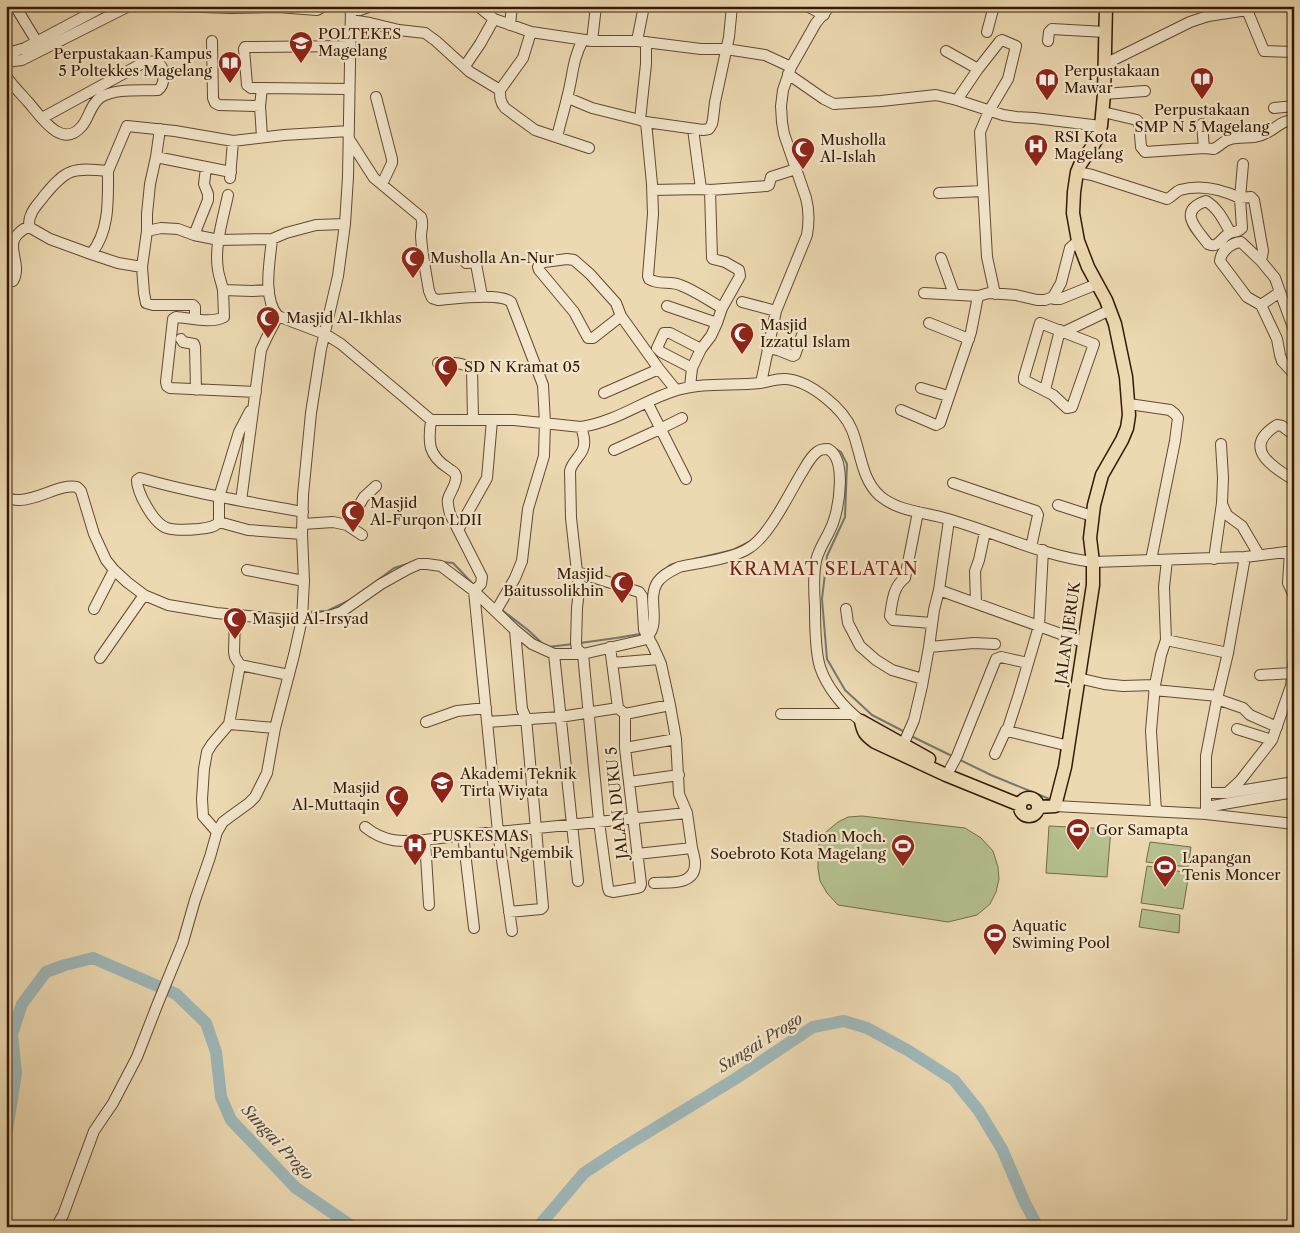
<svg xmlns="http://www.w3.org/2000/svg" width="1300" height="1233" font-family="'Libre Caslon Text',serif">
<rect width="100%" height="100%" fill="#ecd9b1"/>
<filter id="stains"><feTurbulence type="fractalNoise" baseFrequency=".004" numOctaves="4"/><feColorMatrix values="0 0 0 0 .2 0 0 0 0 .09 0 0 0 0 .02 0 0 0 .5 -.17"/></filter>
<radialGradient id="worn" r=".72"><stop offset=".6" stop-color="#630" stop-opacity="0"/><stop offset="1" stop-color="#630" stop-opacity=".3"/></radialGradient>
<!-- green -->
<path fill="#b4c08e" stroke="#746c49" d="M862,816L965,828L981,838L993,851L998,867L999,879L996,892L990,904L977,915L948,922L838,905L827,893L820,881L818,869V854L819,844L826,832L838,822L848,817Z
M1049,826L1111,829L1107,877L1046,873Z
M1150,842L1191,847L1188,867L1146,862Z
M1147,866L1189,873L1183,909L1141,903Z
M1142,909L1180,915L1179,933L1139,927Z"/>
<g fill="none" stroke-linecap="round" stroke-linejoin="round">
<!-- stream -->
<path stroke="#747870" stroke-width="2" d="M833,447L841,452L847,464L845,517L827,556L822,599L827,659L845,690L872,715L905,732
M694,559L733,550L751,541
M443,562L453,563L474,585
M666,569L670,565L677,563
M370,586L394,568L407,564
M502,610L528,630L544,645
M305,612L327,611L350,600
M580,643L616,638L640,634V631
M548,647L573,644
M911,736L952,756
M958,759L991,775L1052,800
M1253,804L1288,798"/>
<!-- river -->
<path stroke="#9eb7b8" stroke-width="12" d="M6,1137L16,1073L12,1034L22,1004L46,972L65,965L93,958L176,994L206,1023L216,1052L221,1097L231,1120L296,1188L353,1227
M538,1227L584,1173L619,1150L735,1079L813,1027L844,1021L867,1028L909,1051L954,1080L979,1111L1002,1149L1025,1203L1038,1227"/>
<!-- minor casing -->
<g stroke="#62492f" stroke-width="12">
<path id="minor" d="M6,6H7
M15,6L37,42
M172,6L231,8L278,7L317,10L324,6
M478,6L494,19L531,32L592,41H637L701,49H726L765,55L791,67
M807,6L824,15
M350,10H360L371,6
M351,20L370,23L399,30L425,33L436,41L470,72L500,90C500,97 500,102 505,108L535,130L589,148
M510,25L512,6
M987,32L994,6
M212,41L213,98L215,103L219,105L260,106
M592,41L596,6
M637,41L644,6
M1048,41L1049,32L1052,29L1105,32
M646,42V64L640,120L646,122L652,184L653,214L648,276L649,279C658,285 670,281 680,285C694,290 708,300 722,308
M946,51L978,69
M6,52L15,51L25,48L104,6
M6,62L22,60L129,6
M1105,64L1190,22L1208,16L1247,10L1264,51L1294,52
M465,66L480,44L494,19
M788,74L824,99L834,104L881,101L936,95L957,100L1003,115L1016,117L1034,118L1101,126
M6,76C12,85 21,94 29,103C41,117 62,150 82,126C89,118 91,103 101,97C117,88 139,91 158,90C165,85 166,68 158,63C153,60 146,62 141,64L42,118
M262,88H251L247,85L244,49L245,47L349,46
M500,90L523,58L531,32
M1104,94L1145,91
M376,97L392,159V163L382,184
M568,98L592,108L640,120
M957,100L978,69L1000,41L1002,40L1016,46L1008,79L989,111L980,132L987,257L995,294
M1274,108L1294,106
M1103,112L1137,120L1139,123L1141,147L1145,152L1204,148L1202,124
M646,122L703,130L709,129L712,124L713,119L715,102L729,37L732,6
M693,129L701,189L710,190L767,186L769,185L771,177L796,169
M262,137L260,106L262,88L349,89
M557,137C560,124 564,111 567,98C573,77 572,60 583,40
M349,139L374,178L421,217C424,224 421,229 421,236C422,254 426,273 429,291L432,298L438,300C453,299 500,292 511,302L543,385L545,423L544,456L528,509L522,561L515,578L496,611
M1204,148L1214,149C1220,146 1224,140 1231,139C1243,136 1254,140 1266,133C1278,128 1279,121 1294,120
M156,157L231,172
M1243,164L1240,198L1251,197L1254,200L1263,251L1261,261
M1077,172L1092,175L1167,199C1172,197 1175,192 1180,190C1201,184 1221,189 1240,198L1242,228C1236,234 1235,230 1230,233C1221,237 1219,249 1208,244C1196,228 1177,211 1206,201C1218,208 1224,221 1230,232
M230,178L233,141
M652,190L701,189
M939,193L983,191
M29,227L50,239L91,254C110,231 108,199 108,171
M147,231V214L150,184L156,157L160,129
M194,235L208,200V194L204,184L206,168
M91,254L118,263L142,267L147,231L161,228L178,229L194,235L219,240L272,239L286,233L316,225L345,224
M941,258L954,294
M466,263L473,262L476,264L482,296
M142,267L144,293L146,303L153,305H193L195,307V319
M6,283L13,281C23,264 4,246 19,233C22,230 24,228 29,227C29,223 29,218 31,215C33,208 40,202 44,196C66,169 73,167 108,171L127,126L175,131L233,141L284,135L349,131
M223,290C222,284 219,277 218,270C214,246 223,219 228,195
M1280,292L1294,330
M924,293L978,296L989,293L1016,295L1037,300H1045L1053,297L1061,283L1070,248L1078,241
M1053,297L1054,299H1060L1097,284
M742,302L776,311
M1261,305L1280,292L1275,278L1261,261L1241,242C1231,243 1221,251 1220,261L1247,297L1261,305L1277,339L1280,355L1282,361L1294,374
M667,306L717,323
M278,316L288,320L325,334L341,344L404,397L431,420H514L581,427C616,422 644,400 677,390C704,382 732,386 760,383C769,382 777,378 786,379C810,381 843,408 852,430C861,452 861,479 880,496C898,511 922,512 944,518C993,531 1041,556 1093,562L1245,557L1294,551
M621,316L593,338H588L574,312L539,270L538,267L540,264L544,262L567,259L574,260L590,274L616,303L621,316L659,369L676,390
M929,323L969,339
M1040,323L1094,344L1072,407L1067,408L1053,395L1024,380V377Z
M1064,332L1110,310
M181,339L183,342L194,344L195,347L196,390
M767,348L778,350L793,356L795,355L802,335
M438,363C449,363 462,361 472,369L473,420
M692,368L701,349L711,336L717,323L722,308L740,276L739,270L725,262L713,259L712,258L710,190
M761,383L776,311L807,235C809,223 809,209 806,198L784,134L782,122L781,106L783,90L791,67L816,23L830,6
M690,387L692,368L661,352L657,348L664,333H670L701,349
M921,388L948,396
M1045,390L1060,330
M256,392L170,388L167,386L166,382L173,319L176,317C190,318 211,324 224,317L223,290L252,291L269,290
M604,393L659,369
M647,402L686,479
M1129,404L1170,410L1175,414L1178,418L1175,441L1151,560
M901,410L936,425L940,423L971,332L978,296
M250,411L239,432L219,497V522L248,530L302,534
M431,420C428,443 428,455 448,468C451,471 455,471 456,476C457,484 450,492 448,499C447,504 449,509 450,514L482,577L481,584L474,591L498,832L512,931
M581,427C583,433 586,442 583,449C580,457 572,462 570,471L571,518L579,590L577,608L576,643L577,649L583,654L599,822L608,888L609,891L613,892L637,888L640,887L641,884L625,748V714
M1294,435L1282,426L1277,425C1242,447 1270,466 1294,480
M614,450L660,429L682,418
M953,483L1036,511L1038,515L1031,547
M6,498C10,499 14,500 18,500C37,501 61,483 77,487L81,491L94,534L106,560L114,570L127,582L144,595L168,605L216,613L278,619L319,618L330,616L341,612L381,584L408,569L419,564H427L441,566L474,591L515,630L532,644L554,654H583L643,640C664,627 646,601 657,583C662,575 671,571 679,567C698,563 735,558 749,548C769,536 789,494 801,474C806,466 810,457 817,452C820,449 824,449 828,449C847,459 839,506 833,523C828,537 819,547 816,561C813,576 814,592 815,607C815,624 815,651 820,667C827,688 844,708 861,721
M241,501L261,350L268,335L278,316C262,298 270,261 272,239
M1222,504L1227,515L1242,526L1259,555
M1058,505L1092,516
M918,512L905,578C893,586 892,603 890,616L893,620L932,623
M219,522C214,528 206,528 198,529C188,530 177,531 167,528C154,524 137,493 137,480L140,478L144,479C196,494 250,502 303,512
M303,524L333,522L347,525L362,535
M347,525L364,497L376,486
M458,530L487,478L492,420
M1043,550L1039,626L1019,694L1007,731L1069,746
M1290,551L1288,583L1294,596
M1214,559L1222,503L1223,478L1221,444
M247,570L304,581
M577,572L639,592L642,596L644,630L653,646L661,664L670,705L676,739L679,794L687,813L692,848L637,854
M939,590L1083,642
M976,603L975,571L979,560L985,532
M94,609L114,570
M846,609L848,623L860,646L876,660L892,670L923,679
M1166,640L1228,653
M610,647L618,708
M929,647L974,643L995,644
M554,654L578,881
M100,658L144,595
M612,663L659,659
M240,665L289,675
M1260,675L1292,673
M1078,678L1104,684L1123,686L1155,685
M1154,690L1218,696
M1217,699L1243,708L1250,715L1277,727
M781,714H852
M426,722L457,711L486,708
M487,722L560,717L618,708L625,714L670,705
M229,724L275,728
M1237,729L1272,740
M903,745L914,720L922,686L929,647L934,610L939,590L949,520
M625,748L676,739
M995,754L1006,730
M950,769L957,756L996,659L1001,657L1028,663
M629,782L679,775
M1206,793H1227L1240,781L1272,740L1291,686L1294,659
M1227,793L1294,782
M1055,806L1206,814L1294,824
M1206,807L1294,792
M1156,811L1151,731L1155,685L1161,655L1166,640L1164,587L1167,560
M1206,814V756L1217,699L1228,653L1245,557
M365,827C385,843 402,842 425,840
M217,832L203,816L202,799L204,769L207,752L212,744L229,724L240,665L235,657L234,652L235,615
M463,835L474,928
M654,883C669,882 696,886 695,863C695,858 693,853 692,848
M429,905L425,840L463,835L498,832L687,813
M509,912L541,909L543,907L526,718L522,709L515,630
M56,1227L63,1215L94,1131L113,1103L137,1057L158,1003L183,942L195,900L210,857L217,832L223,822L231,816L249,803L255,797L267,773L275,728L294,655L302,619L304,581L302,534L303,495L311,413L321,349L338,276L345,224L348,177L351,6"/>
</g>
<!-- major casing -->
<g stroke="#341904" stroke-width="15">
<path id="major" d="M861,721C863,732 865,735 875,742L946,775L1020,805
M861,721L929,759
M1020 807a9 9 0 1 1 18 0a9 9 0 1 1-18 0Z
M1038,807L1055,806L1065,767L1093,585V562L1090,538L1094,505L1102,475L1122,440L1127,428L1129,415L1126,377L1115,324L1106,300L1088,267L1078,241L1073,213L1074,192L1077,172L1080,165L1097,139L1101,126L1104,94L1106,6"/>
</g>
<!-- minor -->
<use href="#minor" stroke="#f3e6cc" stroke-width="10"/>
<!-- major -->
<use href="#major" stroke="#ecd9b1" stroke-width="12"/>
</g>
<!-- icons -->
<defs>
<g id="university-pin" transform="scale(1.25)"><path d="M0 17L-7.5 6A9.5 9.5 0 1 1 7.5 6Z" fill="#8f2418" stroke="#f3e6cc"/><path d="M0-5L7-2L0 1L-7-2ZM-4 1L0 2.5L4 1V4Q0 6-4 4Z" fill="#fff"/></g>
<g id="library-pin" transform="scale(1.25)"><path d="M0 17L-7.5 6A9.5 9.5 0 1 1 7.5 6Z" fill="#8f2418" stroke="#f3e6cc"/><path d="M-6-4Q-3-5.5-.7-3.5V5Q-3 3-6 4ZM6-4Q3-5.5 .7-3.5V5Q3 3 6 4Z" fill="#fff"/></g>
<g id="hospital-pin" transform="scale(1.25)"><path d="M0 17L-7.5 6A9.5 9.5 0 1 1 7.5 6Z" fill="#8f2418" stroke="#f3e6cc"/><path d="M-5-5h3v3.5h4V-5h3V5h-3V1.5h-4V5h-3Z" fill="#fff"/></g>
<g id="mosque-pin" transform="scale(1.25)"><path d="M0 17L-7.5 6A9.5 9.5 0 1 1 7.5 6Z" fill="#8f2418" stroke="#f3e6cc"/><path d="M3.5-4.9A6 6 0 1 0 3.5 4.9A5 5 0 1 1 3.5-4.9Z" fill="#fff"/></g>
<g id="stadium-pin" transform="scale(1.25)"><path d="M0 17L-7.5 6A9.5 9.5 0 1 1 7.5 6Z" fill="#8f2418" stroke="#f3e6cc"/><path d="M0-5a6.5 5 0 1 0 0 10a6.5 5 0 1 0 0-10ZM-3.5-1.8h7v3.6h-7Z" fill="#fff"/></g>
</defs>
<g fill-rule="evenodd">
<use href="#university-pin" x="301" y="43"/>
<use href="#library-pin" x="230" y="63"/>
<use href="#library-pin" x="1202" y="79"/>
<use href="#library-pin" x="1047" y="80"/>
<use href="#hospital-pin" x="1036" y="146"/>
<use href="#mosque-pin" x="803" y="149"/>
<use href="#mosque-pin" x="413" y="258"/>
<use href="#mosque-pin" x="268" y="318"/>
<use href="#mosque-pin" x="742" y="334"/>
<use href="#mosque-pin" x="446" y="367"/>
<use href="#mosque-pin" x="353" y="512"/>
<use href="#mosque-pin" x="622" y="583"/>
<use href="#mosque-pin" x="235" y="619"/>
<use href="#university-pin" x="442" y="783"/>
<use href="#mosque-pin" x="397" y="797"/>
<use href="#stadium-pin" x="1078" y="830"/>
<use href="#hospital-pin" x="415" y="845"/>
<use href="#stadium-pin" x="903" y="846"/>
<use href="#stadium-pin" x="1165" y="867"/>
<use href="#stadium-pin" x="995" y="935"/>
</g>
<g text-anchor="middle" stroke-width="4.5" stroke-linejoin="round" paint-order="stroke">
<!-- poi labels -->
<g font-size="15" fill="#341904" stroke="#f3e6cc" text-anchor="start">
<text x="318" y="39">POLTEKES<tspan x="318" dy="17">Magelang</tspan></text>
<text x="212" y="59" text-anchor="end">Perpustakaan Kampus<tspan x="212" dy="17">5 Poltekkes Magelang</tspan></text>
<text x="1064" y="76">Perpustakaan<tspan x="1064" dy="17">Mawar</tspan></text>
<text x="1202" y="115" text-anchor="middle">Perpustakaan<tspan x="1202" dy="17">SMP N 5 Magelang</tspan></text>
<text x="1054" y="142">RSI Kota<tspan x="1054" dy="17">Magelang</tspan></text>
<text x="820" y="145">Musholla<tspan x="820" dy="17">Al-Islah</tspan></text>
<text x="430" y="263">Musholla An-Nur</text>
<text x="286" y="323">Masjid Al-Ikhlas</text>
<text x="760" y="330">Masjid<tspan x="760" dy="17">Izzatul Islam</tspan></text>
<text x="464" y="372">SD N Kramat 05</text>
<text x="370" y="508">Masjid<tspan x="370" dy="17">Al-Furqon LDII</tspan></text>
<text x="604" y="579" text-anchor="end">Masjid<tspan x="604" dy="17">Baitussolikhin</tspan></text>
<text x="252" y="624">Masjid Al-Irsyad</text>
<text x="460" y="779">Akademi Teknik<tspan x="460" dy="17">Tirta Wiyata</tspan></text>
<text x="380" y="793" text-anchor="end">Masjid<tspan x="380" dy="17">Al-Muttaqin</tspan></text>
<text x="1096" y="835">Gor Samapta</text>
<text x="432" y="841">PUSKESMAS<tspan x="432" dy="17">Pembantu Ngembik</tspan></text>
<text x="886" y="842" text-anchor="end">Stadion Moch.<tspan x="886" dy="17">Soebroto Kota Magelang</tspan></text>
<text x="1182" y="863">Lapangan<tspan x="1182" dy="17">Tenis Moncer</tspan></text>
<text x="1012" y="931">Aquatic<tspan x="1012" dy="17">Swiming Pool</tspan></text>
</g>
<!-- street labels -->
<g font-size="15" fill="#341904" stroke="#f3e6cc">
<text transform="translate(1068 633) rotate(-82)" y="5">JALAN JERUK</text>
<text transform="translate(617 803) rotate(-96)" y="5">JALAN DUKU 5</text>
</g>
<!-- water labels -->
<g font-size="16" font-style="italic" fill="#54483a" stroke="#f3e6cc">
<text transform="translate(760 1042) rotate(-32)" y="6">Sungai Progo</text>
<text transform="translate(278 1142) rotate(47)" y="6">Sungai Progo</text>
</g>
<!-- quarter labels -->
<g font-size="18" letter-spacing="1" fill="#7a1f14" stroke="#f3e6cc">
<text x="824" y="575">KRAMAT SELATAN</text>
</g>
</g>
<!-- margin -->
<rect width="1300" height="1233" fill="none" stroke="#ecd9b1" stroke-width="25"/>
<rect x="8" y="8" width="1285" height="1218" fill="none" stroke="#341904" stroke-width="2.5"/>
<rect x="12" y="12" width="1275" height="1208" fill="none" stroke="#341904"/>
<rect width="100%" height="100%" filter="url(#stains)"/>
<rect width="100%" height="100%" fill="url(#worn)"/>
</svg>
